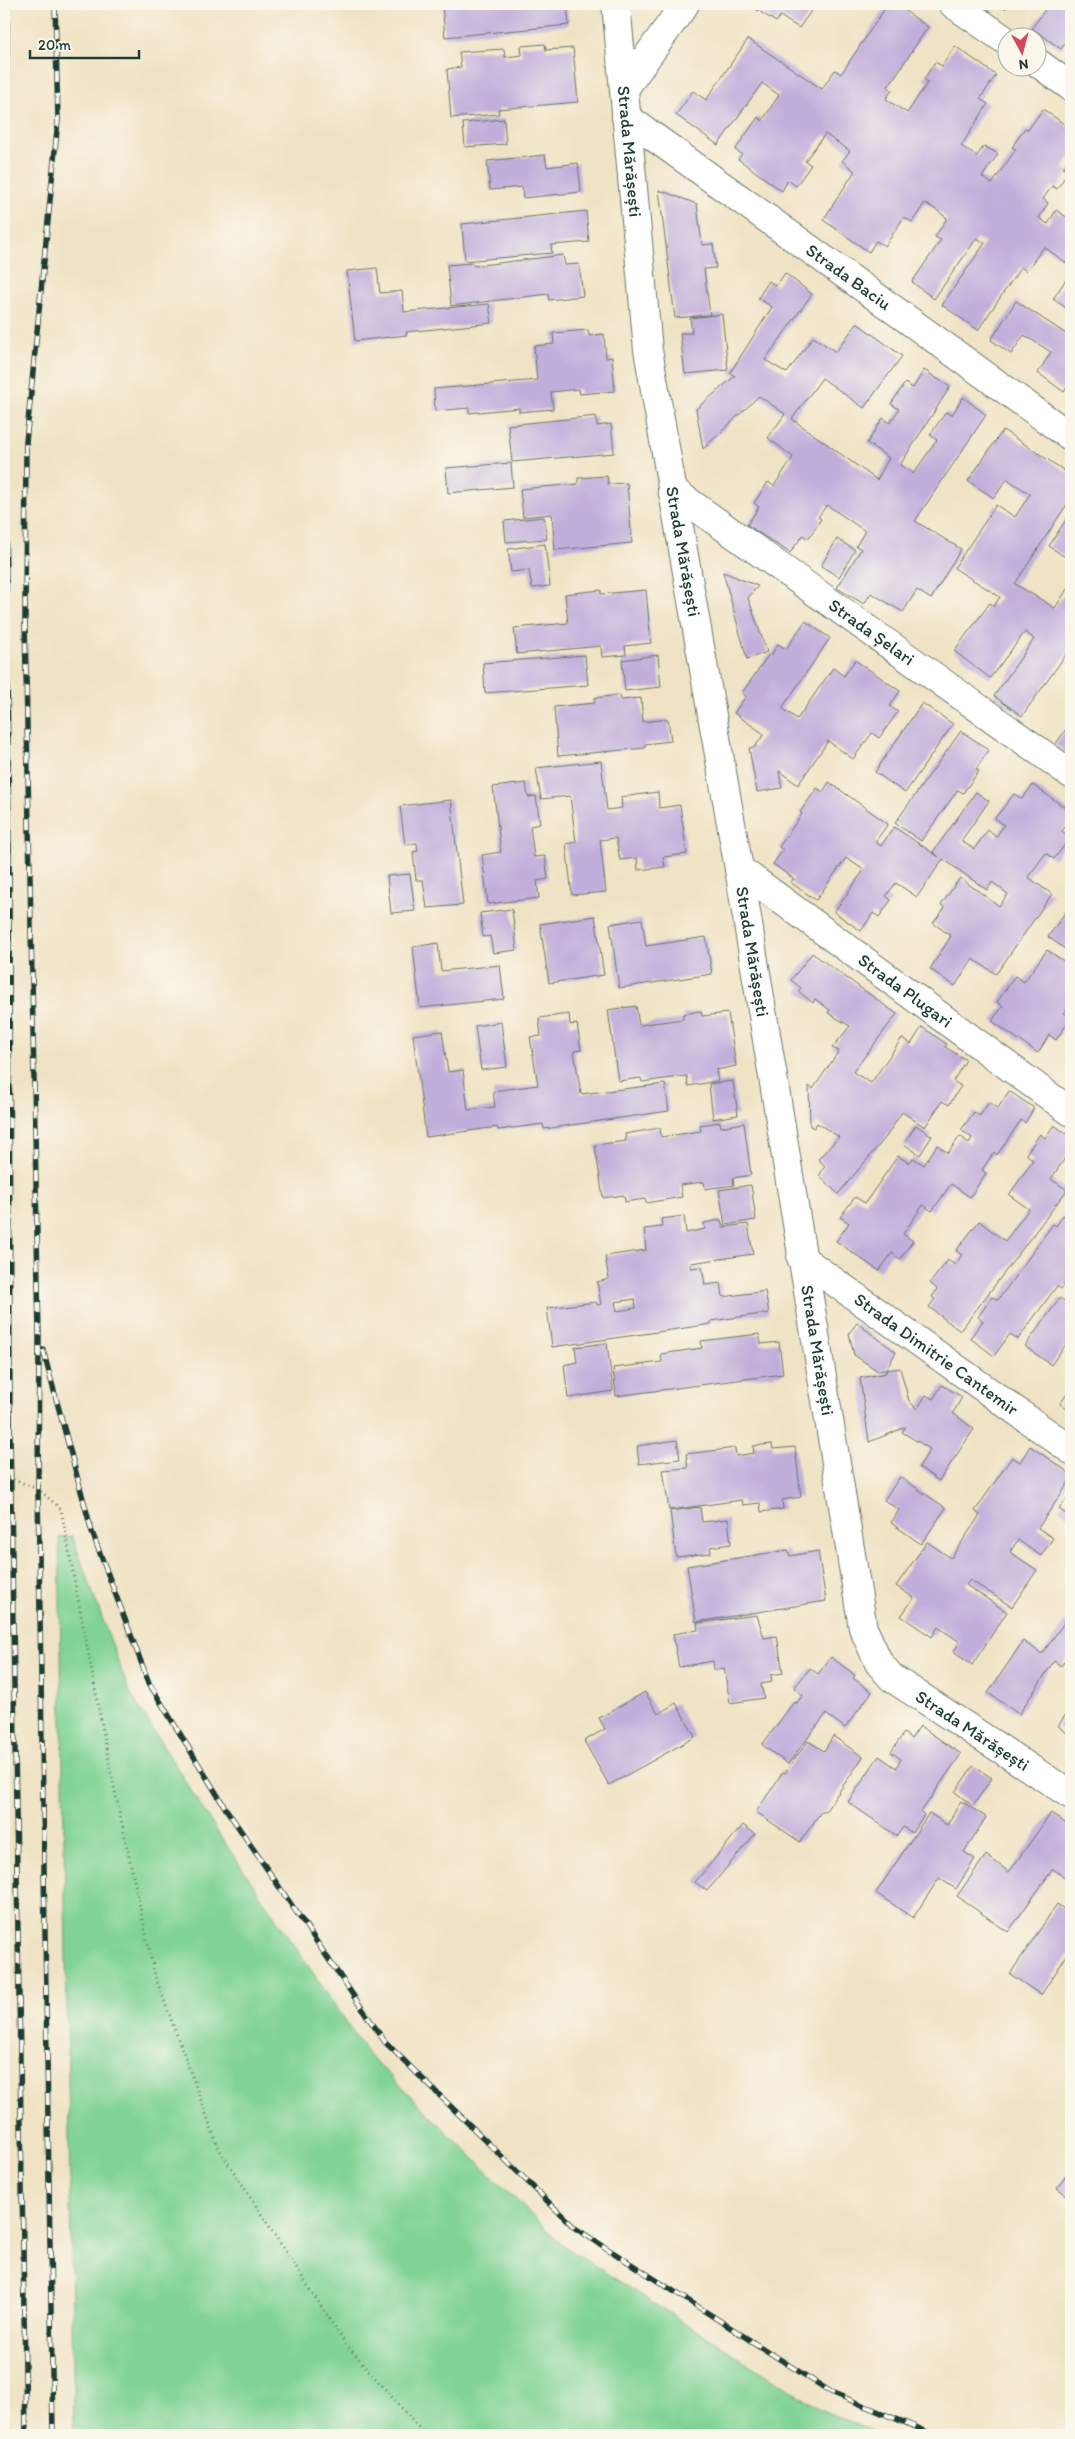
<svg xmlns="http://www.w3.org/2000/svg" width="1075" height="2439" font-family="Itim,sans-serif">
<rect width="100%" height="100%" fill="#fbf7ec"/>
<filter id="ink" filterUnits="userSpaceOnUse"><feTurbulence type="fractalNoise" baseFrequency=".02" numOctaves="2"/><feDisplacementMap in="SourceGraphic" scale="10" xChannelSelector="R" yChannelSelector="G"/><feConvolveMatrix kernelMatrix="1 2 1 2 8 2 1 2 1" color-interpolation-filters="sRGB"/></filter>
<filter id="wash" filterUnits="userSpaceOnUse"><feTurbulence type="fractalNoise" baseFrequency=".0096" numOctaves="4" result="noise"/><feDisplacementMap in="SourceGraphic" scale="20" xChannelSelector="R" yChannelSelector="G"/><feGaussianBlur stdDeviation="1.12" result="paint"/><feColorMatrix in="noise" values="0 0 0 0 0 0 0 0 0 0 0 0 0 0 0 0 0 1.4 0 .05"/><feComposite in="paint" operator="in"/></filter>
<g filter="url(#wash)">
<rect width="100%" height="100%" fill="#f0e3c5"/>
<!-- green -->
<path fill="#80d395" stroke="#508864" d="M72,1536L129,1691L210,1821L368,2054L562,2245L822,2410L882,2435H74L59,1538Z"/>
<g id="blocks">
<!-- building -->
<path fill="#c1afdb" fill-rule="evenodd" d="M442,4H567L569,25L445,37Z
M748,4H816L799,28L780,16L776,22Z
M888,4H895L928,27L888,87L892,90L886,99L907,113L928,82L924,79L935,62L942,66L955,46L996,75L980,99L988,104L961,146L977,156L984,146L998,154L982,177L992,184L1016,149L1012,147L1025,128L1028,130L1043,109L1071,129V155L1063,168L1069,171L1057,189L1052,186L1043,199L1048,203L1039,218L1048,224L1056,210L1071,220V266L1044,247L1026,271L1021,267L978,330L942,305L985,243L977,238L934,299L912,282L941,240L935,237L947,218L938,211L925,203L912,222L904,217L885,246L876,241L869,252L823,220L855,171L842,161L850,151L825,134L805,161L811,165L796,186L788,180L782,191L738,159L742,154L735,150L758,117L762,121L779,95L762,83L718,145L676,115L693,91L706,100L748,39L822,89L835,70L841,74Z
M998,4H1009L1005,9Z
M1049,4H1071V34L1061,49L1032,28Z
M545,44L546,50L573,48L578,102L498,109L499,114L451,118L447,69L461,67L459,52L504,49L505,57L522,55L521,46Z
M504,119L506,144L465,147L463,123Z
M545,155L547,167L578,163L581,192L523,198L522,187L490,190L487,161Z
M659,190L697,204L702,245L713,244L716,268L704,269L710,315L675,318Z
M586,211L589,242L551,245L552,253L465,261L462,224Z
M563,255L565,265L579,264L583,296L549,300L548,294L451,306L447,265L472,263L474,266Z
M377,268L380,293L402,291L404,312L489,304L492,323L406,332L407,335L355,341L347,271Z
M1071,272V311L1053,299Z
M785,273L812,294L765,360L787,373L813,337L836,352L857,323L902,356L864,408L822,378L792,419L877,480L889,458L867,443L883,418L890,423L899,409L891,404L905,383L913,388L924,370L950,387L900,465L913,474L937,440L930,435L946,412L952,415L963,397L986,415L915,521L961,549L931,599L917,590L903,612L871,593L864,604L837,588L861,549L856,546L865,531L827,505L818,517L821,519L808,539L803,535L790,553L747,525L759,507L754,503L768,482L774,486L793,457L768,438L785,414L759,396L703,449L696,409L735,376L730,373L772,307L758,298L769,281L776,286Z
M1016,301L1071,337V381L1064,392L1038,373L1051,352L1024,335L1011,354L991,340Z
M722,314L728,370L685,374L680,333H692L690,318Z
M588,330L589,336L604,334L606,358L612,357L615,391L580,394L579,389L551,392L553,409L519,412V408L469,413V408L435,411L434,389L537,380L534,346L554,344L553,333Z
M596,416L597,426L611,424L614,453L512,462L508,425Z
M1003,430L1071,475V498L1015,584L1055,608L1071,583V652L1069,650L1063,659L1022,716L994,696L1034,639L1025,632L990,678L954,651L990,603L994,606L1000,597L954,568L996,505L1015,517L1030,494L1007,479L994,498L968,481Z
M511,463L513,487L448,493L446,468Z
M607,476L608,484L627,483L632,543L555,550L552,514L523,517L520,489L578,484V478Z
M1071,512V561L1049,546Z
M544,517L547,539L506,542L504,521Z
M837,539L855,550L839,577L821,566Z
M545,544L550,586L532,588L529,570L511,572L508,549Z
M723,572L758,586L748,598L767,652L747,659Z
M601,590V594L646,590L651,643L625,646L626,655L602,657L601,646L517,654L514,628L568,623L565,594Z
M805,621L830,638L782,708L797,719L833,668L844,676L855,660L900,691L890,706L898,712L879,738L872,733L853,759L828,741L798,785L779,771L782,788L757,792L749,748L755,747L764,734L734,713L746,696L742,693L769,654L771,656L778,644L786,649Z
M585,655L588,685L485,693L483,663Z
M658,655L661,687L625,691L622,660Z
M620,695L621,700L641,698L643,722L668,719L671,741L645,744V748L558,756L554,707L595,703L594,698Z
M922,703L953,724L905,793L875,772Z
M1071,722V756L1055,745Z
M961,731L989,750L976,769L979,771L963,793L958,790L921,841L895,823Z
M601,761L607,810L622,808L621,797L658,792L659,808L680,805L687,854L663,857L665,867L638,870L637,858L620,860L616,838L600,840L606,892L572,895L566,844L576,842L570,796L541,799L536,768Z
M829,782L888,824L875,842L881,846L894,827L939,857L933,852L976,792L989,801L961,841L974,849L988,830L996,837L1004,825L995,818L1014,794L1022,799L1033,785L1071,812V818L1062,831L1070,838L1054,859L1046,853L1028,877L1052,894L996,974L973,959L955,986L930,969L951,936L933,923L945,908L941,905L960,878L999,906L1008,894L992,882L987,890L943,859L917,897L896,883L886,896L891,900L879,917L873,913L861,931L834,912L864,870L846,858L816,900L790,882L794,879L773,864L783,850L779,847L802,814L800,812L817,788L823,792Z
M526,783L528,797L536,796L540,824L530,826L534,857L545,856L548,879L537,881L539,898L488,904L482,855L501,852L493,787Z
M451,800L463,905L427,908L423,880H416L413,852L418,851L417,843L405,845L400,806Z
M410,874L415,911L391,913L387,876Z
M1071,904V953L1048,937Z
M512,909L517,950L493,953L490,936L483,937L480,913Z
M595,916L604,975L549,983L540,924Z
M642,919L646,946L706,937L712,974L619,988L610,924Z
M438,943L441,971L500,965L504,999L420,1008L413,947Z
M1047,950L1071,966V1003L1064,1013L1071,1018L1056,1040L1049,1035L1038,1053L992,1021L1003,1006L997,1002L1015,976L1024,982Z
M812,953L897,1014L853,1072L871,1083L902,1038L911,1044L922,1027L947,1044L945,1047L966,1060L953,1081L961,1086L949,1105L942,1101L925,1127L902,1112L886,1137L838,1194L819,1176L825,1166L818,1159L839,1137L817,1123L814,1128L810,1126L809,1086L813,1089L839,1051L832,1048L850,1026L828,1013L830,1010L815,999L813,1003L798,991L801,988L791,980Z
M636,1006L639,1025L683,1019V1014L701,1011L702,1016L728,1013L736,1066L716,1070L718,1081L688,1086L687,1076L642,1082L641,1078L618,1081L608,1010Z
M569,1014L570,1025L577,1024L581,1050L574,1051L581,1094L665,1084L669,1111L544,1129L543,1124L498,1130L497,1127L426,1137L413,1035L442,1031L448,1072L463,1070L468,1110L495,1107L493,1091L538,1085L530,1037L541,1036L539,1018Z
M501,1022L507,1067L481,1070L475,1026Z
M733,1081L738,1115L713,1119L709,1084Z
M1009,1091L1034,1108L1025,1123L1021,1120L997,1155L994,1152L982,1170L986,1173L970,1197L951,1184L932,1211L923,1205L903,1234L913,1241L900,1259L892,1253L879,1271L836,1241L849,1223L840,1217L855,1197L865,1203L898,1156L909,1163L913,1158L924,1165L937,1145L948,1153L960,1136L969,1143L972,1138L961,1130L974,1112L980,1116L989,1102L998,1108Z
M720,1122L721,1127L744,1123L751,1175L733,1178L734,1185L705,1189L704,1182L680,1185L682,1197L646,1203L645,1199L625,1202L624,1195L603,1198L595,1145L626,1141L625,1134L660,1128L661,1137L701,1131L700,1125Z
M916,1125L932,1136L920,1155L904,1144Z
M1054,1125L1071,1137V1149L1051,1179L1067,1190L960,1331L929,1307L935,1299L932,1297L937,1289L930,1283L948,1260L955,1265L962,1255L956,1251L979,1221L1005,1241L1029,1209L1009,1195L1033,1160L1026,1154L1040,1134L1045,1138Z
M751,1185L756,1220L725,1225L719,1190Z
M1063,1215L1071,1221V1288L1065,1284L1061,1289L1057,1286L1018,1339L1010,1334L994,1356L970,1338L983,1321L978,1317L992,1297L998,1300L1053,1224L1056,1226Z
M684,1216L686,1233L705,1229L704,1223L721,1220L723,1227L748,1224L753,1254L691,1263V1268L702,1267L705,1285L721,1283L723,1297L765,1291L769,1313L711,1321V1324L685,1328L552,1347L547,1308L596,1302L597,1305L601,1304L597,1282L609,1279L605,1256L646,1250L644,1229L662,1227L661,1219ZM635,1299L636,1308L617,1311L615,1302Z
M1060,1298L1071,1306V1337L1051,1365L1025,1346Z
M857,1323L896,1352L886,1370L878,1371L854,1355L849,1333Z
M759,1334L761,1344L779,1342L783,1374L616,1396L613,1368L662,1362L661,1354L702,1348L701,1341Z
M607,1343L613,1391L568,1398L564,1365L577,1362L575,1347Z
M900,1368L909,1401L917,1409L926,1395L933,1399L942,1385L962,1397L953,1413L974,1429L939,1481L919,1467L930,1449L902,1432L906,1427L869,1442L860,1378L886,1373V1370Z
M1071,1388V1412L1060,1404Z
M677,1440L680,1459L639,1464L637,1446Z
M772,1444L773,1449L795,1447L801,1497L782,1500L783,1509L761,1512L760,1503L743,1505L742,1500L669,1510L663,1470L688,1468L686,1454L735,1448L736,1456L754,1453L753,1446Z
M1030,1446L1071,1474V1479L1038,1528L1053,1538L1041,1556L1018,1540L1010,1552L1037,1570L1012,1607L970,1580L966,1585L1007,1612L972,1665L953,1652L960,1642L938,1627L932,1637L901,1616L914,1598L896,1586L927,1542L951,1558L980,1515L975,1511L1012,1457L1020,1462Z
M900,1477L946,1508L921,1544L891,1523L899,1510L884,1500Z
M1071,1493V1518L1059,1509Z
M700,1507L702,1522L728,1519L731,1544L710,1547L711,1553L676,1557L670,1511Z
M788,1550L790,1556L818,1551L826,1601L696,1622L687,1566Z
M1071,1613V1652L1061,1666L1054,1661L1019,1714L988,1693L1023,1641L1042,1654Z
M757,1615L764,1638L777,1636L783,1673L771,1675L772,1682L761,1684L764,1698L730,1703L724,1668L714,1670L713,1661L679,1667L673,1634L698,1630L697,1623Z
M831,1657L855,1675L853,1678L872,1692L845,1728L826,1714L788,1764L762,1745L794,1702L796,1704L803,1695L794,1688L810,1668L818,1674Z
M645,1692L658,1714L676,1703L695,1737L609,1785L584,1741L605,1729L599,1718Z
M1071,1707V1736L1058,1726Z
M920,1726L961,1754L921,1812L924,1815L912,1833L903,1827L897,1836L848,1802L879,1756L896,1768L901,1759L891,1752L904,1733L911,1739Z
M833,1736L863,1757L825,1812H821L800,1842L756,1812L783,1772L785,1773L808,1741L824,1751Z
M973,1766L992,1778L973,1806L955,1792Z
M961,1801L986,1817L964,1852L975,1859L956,1889L939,1878L913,1918L876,1893L929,1813L947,1825Z
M1051,1813L1071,1827V1882L1053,1869L1008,1932L957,1896L986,1855L1009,1872Z
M743,1825L755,1834L707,1891L695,1882Z
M1057,1904L1067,1911L1071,1905V1949L1041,1995L1010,1974Z
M1071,2169V2198L1057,2188Z"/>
</g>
</g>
<g filter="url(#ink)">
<use href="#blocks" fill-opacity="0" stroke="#687767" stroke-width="1"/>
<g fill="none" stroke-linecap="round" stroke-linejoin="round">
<!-- street casing -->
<g stroke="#687767" stroke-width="30">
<g id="street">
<path id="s1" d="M616,4L648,350L739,869L863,1628L879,1663L892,1678L1071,1795"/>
<path d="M953,4L1008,42"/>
<path d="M1038,63L1071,87"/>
<path d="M624,89L685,4"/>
<path id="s2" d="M626,117L1071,437"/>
<path id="s3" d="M672,490L1071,774"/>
<path id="s4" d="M739,869L1071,1112"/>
<path id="s5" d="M801,1258L1071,1450"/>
</g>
</g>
<!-- path -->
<path stroke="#687767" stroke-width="3" stroke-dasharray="1 4" stroke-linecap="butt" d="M4,1476L38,1489L61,1509L111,1773L155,1976L219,2149L345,2343L425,2435"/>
<!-- street -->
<use href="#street" stroke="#fff" stroke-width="28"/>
<!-- rail casing -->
<g stroke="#1f3d34" stroke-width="5.5">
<path id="rail" d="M4,367L7,4
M4,413L9,846L10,1432L26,2435
M43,1350L92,1532L149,1683L226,1809L385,2042L575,2228L831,2392L935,2435
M53,2435L38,1489L39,1336L25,620L26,442L58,120L55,4"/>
</g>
<!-- rail -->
<use href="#rail" stroke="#fbf7ec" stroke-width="4" stroke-dasharray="11" stroke-linecap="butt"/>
</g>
</g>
<g text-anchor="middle" stroke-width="4" stroke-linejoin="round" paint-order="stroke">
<!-- street labels -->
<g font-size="18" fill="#1f3d34" stroke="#fbf7ec">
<text dy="6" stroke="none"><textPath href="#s1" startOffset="148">Strada Mărășești</textPath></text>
<text dy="6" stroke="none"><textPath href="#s2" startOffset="274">Strada Baciu</textPath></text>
<text dy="6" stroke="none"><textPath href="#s1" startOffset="552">Strada Mărășești</textPath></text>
<text dy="6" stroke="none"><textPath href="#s3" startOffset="245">Strada Șelari</textPath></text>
<text dy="6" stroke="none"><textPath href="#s1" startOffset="958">Strada Mărășești</textPath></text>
<text dy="6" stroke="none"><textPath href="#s4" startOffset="206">Strada Plugari</textPath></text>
<text dy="6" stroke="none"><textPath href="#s1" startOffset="1362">Strada Mărășești</textPath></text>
<text dy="6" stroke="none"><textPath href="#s5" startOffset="166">Strada Dimitrie Cantemir</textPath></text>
<text dy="6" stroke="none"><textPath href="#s1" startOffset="1798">Strada Mărășești</textPath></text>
</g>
</g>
<!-- margin -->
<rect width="1075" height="2439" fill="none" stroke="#fbf7ec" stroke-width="20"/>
<!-- north arrow -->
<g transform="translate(1022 52) rotate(173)"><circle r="24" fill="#fbf7ec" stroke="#a3ada2"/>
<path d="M0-4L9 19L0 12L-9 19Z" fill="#d1495b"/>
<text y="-8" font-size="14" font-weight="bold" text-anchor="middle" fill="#1f3d34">N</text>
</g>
<!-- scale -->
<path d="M30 50v8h109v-8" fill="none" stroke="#1f3d34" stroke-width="2.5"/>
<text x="38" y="50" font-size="15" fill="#1f3d34" stroke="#fbf7ec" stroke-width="4" paint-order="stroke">20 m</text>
</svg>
